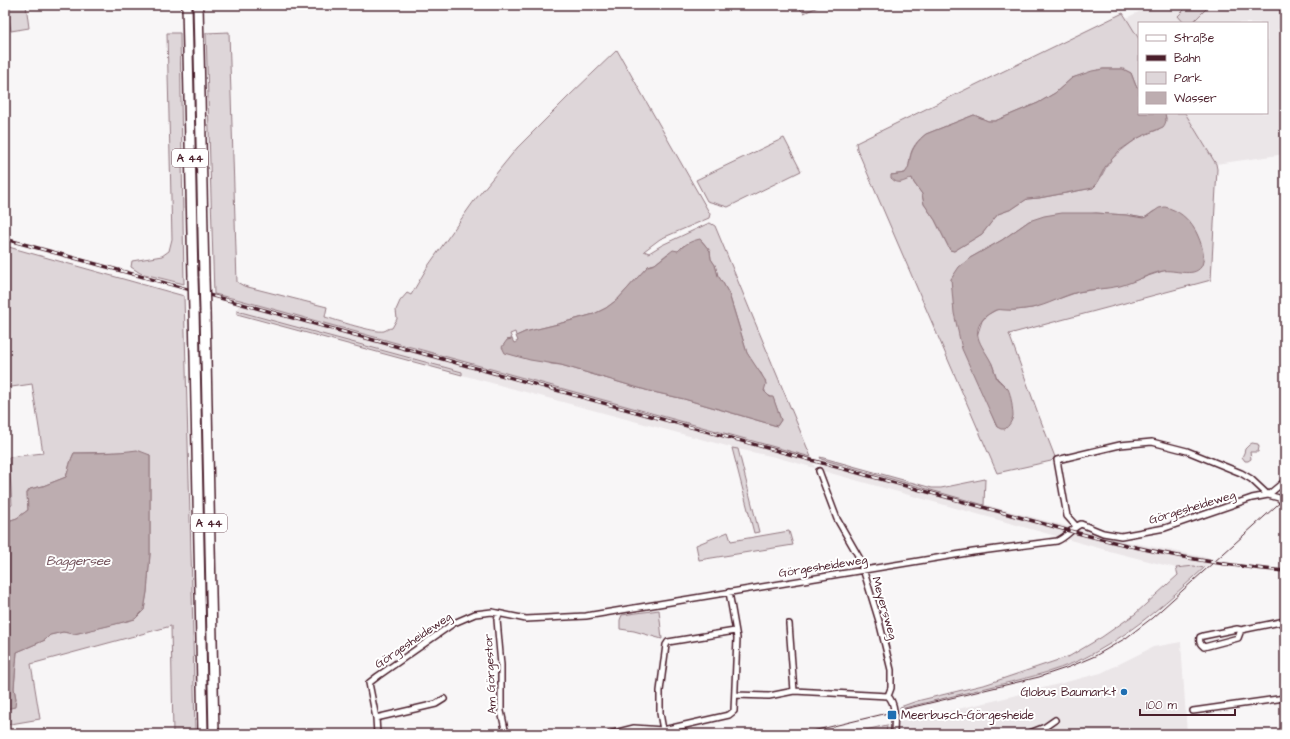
<svg xmlns="http://www.w3.org/2000/svg" width="1290" height="739" font-family="'Architects Daughter',sans-serif">
<rect width="100%" height="100%" fill="#f8f6f7"/>
<filter id="ink" filterUnits="userSpaceOnUse"><feTurbulence type="fractalNoise" baseFrequency=".025" numOctaves="2"/><feDisplacementMap in="SourceGraphic" scale="8" xChannelSelector="R" yChannelSelector="G"/><feConvolveMatrix kernelMatrix="1 2 1 2 8 2 1 2 1" color-interpolation-filters="sRGB"/></filter>
<g filter="url(#ink)">
<!-- built -->
<path fill="#ebe6e8" d="M1153,5H1285V154L1216,164L1185,113H1267V23H1139V39L1126,18Z
M240,300L811,457L815,468L775,457L738,449L462,375V372L237,311Z
M821,459L911,485L1119,540L1214,559L1204,568L1194,566L1176,568L1113,552L823,471Z
M1181,642L1187,734H848L993,701L1101,673L1153,647Z"/>
<!-- green -->
<path fill="#ded6d9" stroke="#947a82" fill-rule="evenodd" d="M7,5H26L29,28L11,31Z
M796,5H822L804,13Z
M1189,5H1206L1208,7L1192,23H1184L1178,16Z
M1280,9H1285V29H1280Z
M1123,13L1139,39V88L1136,86L1131,73L1123,69H1103L1082,75L1072,78L1055,93L1038,103L995,121H988L974,115L926,134C918,140 911,148 910,158C909,165 909,168 905,173L891,175L912,178L914,183L922,194L924,204L935,220L950,250L954,251L982,234L998,214L1012,209L1027,199L1039,198L1093,188C1102,180 1104,166 1114,157C1124,148 1135,139 1147,133C1151,132 1156,131 1159,129C1162,127 1164,122 1166,119L1165,113H1185L1216,164L1217,169L1211,280L1009,334L1039,416L1055,457L1051,461L997,473L857,149L856,143ZM1154,211L1196,232L1203,254L1204,260L1163,271L1118,286L1078,292L1032,308L1016,310L998,309L987,315L982,321L977,336L979,342L992,364L997,378L1008,389L997,427L991,413L951,279L970,258L1002,240L1029,221L1096,213L1126,215L1143,218L1146,217Z
M229,32L237,282L244,286L327,307L325,317C336,320 374,333 384,331C387,330 388,328 392,328L397,319L396,310L400,301L407,293L411,295L428,266L474,201L517,148L570,95L617,50L710,214L709,218L660,239L644,251L649,253L662,245L707,224L710,223L715,226L811,457L240,300L214,294L206,33ZM702,241L710,251L711,259L715,265L718,276L723,283L729,294L747,353L758,371L761,373L766,384L764,388L766,394L773,398L781,420L777,426L684,399L649,391L561,365L551,364L507,340L512,339L510,334L515,332L516,336L525,332L558,324L594,314L606,308L618,299L648,266L655,264L667,254L678,251L683,246Z
M167,33H180L184,284L140,273L131,267L132,261L162,256L169,251L172,239Z
M784,138L801,171L728,207L707,201L696,180Z
M5,246L184,296L192,589L195,734H173L171,626L31,664L40,719L5,725V708L6,709L16,699L14,688L17,652L45,640L50,635L63,632L74,634L135,619L144,610L147,592L150,554V455L123,452L74,453C70,460 69,469 66,477L43,486L30,489L27,493L28,510L17,518L5,522V507L12,505L9,457L43,453L32,384L5,388Z
M237,311L462,372V375L237,314Z
M1252,443L1258,444L1259,447L1258,452H1250L1251,459L1248,461H1245L1242,457L1244,453L1245,449L1249,445Z
M732,448L738,449L759,532L754,533Z
M820,457L932,488H941L985,479L984,505L821,459Z
M789,531L793,545L699,560L696,545L728,532L731,541Z
M1194,566L1204,568C1170,599 1136,630 1096,652C1066,669 1031,677 998,685C965,693 933,701 900,709V707L917,701L987,684L1070,656L1102,637L1135,614L1178,575L1176,568Z
M659,610L662,639L634,631L620,629V620L622,615Z
M887,725L886,734H848Z"/>
<!-- water -->
<path fill="#bdadb0" stroke="#8f747b" d="M1103,69H1123L1131,73L1136,86L1139,88V113H1165C1166,119 1167,122 1163,127L1138,138L1119,151L1105,167L1096,185L1093,188L1039,198L1027,199L1012,209L998,214L982,234L954,251L950,250L935,220L924,204L922,194L914,183L912,178C903,181 899,186 891,178V175L905,173C909,168 909,165 910,158C912,148 918,140 926,134L974,115L988,121H995L1038,103L1055,93L1072,78L1092,71Z
M1165,207C1178,210 1188,218 1195,230C1200,239 1207,257 1201,267C1193,278 1174,269 1163,271C1148,274 1135,282 1120,286C1106,289 1092,289 1078,292C1062,296 1048,305 1032,308C1024,309 1014,311 1005,310C1002,310 999,309 996,310C993,311 989,314 986,316C967,334 985,348 992,364C994,369 995,375 997,379C1000,383 1005,385 1008,389C1011,394 1013,411 1013,416C1012,421 1009,426 1005,429H1001L997,427L962,349L954,313L951,279L959,267L970,258L1002,240L1029,221L1044,216L1062,213H1096L1126,215L1143,218L1146,217L1159,208Z
M700,239L710,251L711,259L715,265L718,276L723,283L729,294L747,353L765,380L766,384L764,391L770,397H773L781,420L777,426L684,399L649,391L561,365L530,360L505,353L502,347L507,340L512,339L514,343L518,341L516,336L525,332L558,324L594,314L606,308L618,299L648,266L655,264L673,250L678,251C685,244 691,241 700,239Z
M137,450L150,455V554L147,592L144,610L135,619L112,625L74,634L63,632L50,635L45,640L17,652L14,688L16,699L15,707L6,709L5,708V522L17,518L28,510L27,493L30,489L43,486L66,477C69,469 70,460 74,453C95,453 116,453 137,450Z"/>
<g fill="none" stroke-linecap="round" stroke-linejoin="round">
<!-- minor casing -->
<g stroke="#4a1f2b" stroke-width="8">
<path id="minor" d="M819,471L837,519L860,559L879,621L891,670V688L888,696C897,705 894,722 894,734
M1268,495L1285,481
M1076,526L1067,516L1057,460L1120,445L1152,442L1187,451L1241,473L1251,479L1268,495
M499,614L497,620L501,665V711L506,734
M789,624L794,691
M1241,630L1238,638L1204,647C1200,644 1199,642 1200,637L1203,636L1237,629L1241,630L1285,621
M735,695L769,696L794,691L888,696
M1193,711L1285,698
M376,718L436,704L444,699
M663,730L660,713V691L666,645L668,642L735,631
M377,734L376,718L369,683L378,676L454,623L475,614L492,612L526,619L586,616L973,552L1057,541C1067,537 1072,528 1081,524L1103,533L1121,536L1165,528L1252,498L1268,495L1279,498L1285,505
M610,734L634,728L663,730L729,715L734,711L737,638L729,592
M1027,734L1045,727L1055,720"/>
</g>
<!-- motorway casing -->
<g stroke="#4a1f2b" stroke-width="12">
<path id="motorway" d="M187,5L193,278
M198,5L204,278
M194,309L203,734
M205,312L214,734"/>
</g>
<!-- minor -->
<use href="#minor" stroke="#fff" stroke-width="5"/>
<!-- motorway -->
<use href="#motorway" stroke="#fff" stroke-width="9"/>
<!-- tram -->
<path stroke="#4a1f2b" stroke-width="1" d="M800,734L1039,677L1069,667L1095,656L1126,638L1152,618L1285,498"/>
<!-- rail casing -->
<g stroke="#4a1f2b" stroke-width="3.5">
<path id="rail" d="M5,239L1070,531C1141,550 1212,565 1285,571"/>
</g>
<!-- rail -->
<use href="#rail" stroke="#fff" stroke-width="2" stroke-dasharray="6" stroke-linecap="butt"/>
<!-- motorway-bridge casing -->
<g stroke="#4a1f2b" stroke-width="12" stroke-linecap="butt">
<path id="motorway-bridge" d="M193,278L194,309
M204,278L205,312"/>
</g>
<!-- motorway-bridge -->
<use href="#motorway-bridge" stroke="#fff" stroke-width="9"/>
</g>
</g>
<!-- markers -->
<g fill="#1f6fb2" stroke="#fff" stroke-width="1.5">
<circle cx="1124" cy="692" r="4"/>
<rect x="887" y="710" width="10" height="10" rx="2"/>
</g>
<g text-anchor="middle" stroke-width="4" stroke-linejoin="round" paint-order="stroke">
<!-- shield labels -->
<g fill="#fff" stroke="#80626b" stroke-width="1">
<rect x="172" y="149" width="36" height="18" rx="3"/>
<rect x="191" y="514" width="36" height="18" rx="3"/>
</g>
<g font-size="11" font-weight="bold" fill="#4a1f2b">
<text x="190" y="162">A 44</text>
<text x="209" y="527">A 44</text>
</g>
<!-- street labels -->
<g font-size="12" fill="#4a1f2b" stroke="#fff">
<text transform="translate(1192 507) rotate(-17)" y="4">Görgesheideweg</text>
<text transform="translate(823 566) rotate(-9)" y="4">Görgesheideweg</text>
<text transform="translate(885 608) rotate(74)" y="4">Meyersweg</text>
<text transform="translate(413 640) rotate(-34)" y="4">Görgesheideweg</text>
<text transform="translate(490 674) rotate(-93)" y="4">Am Görgestor</text>
</g>
<!-- poi labels -->
<g font-size="12" fill="#4a1f2b" stroke="#fff" text-anchor="end">
<text x="1116" y="696">Globus Baumarkt</text>
<text x="901" y="719" text-anchor="start">Meerbusch-Görgesheide</text>
</g>
<!-- water labels -->
<g font-size="13" font-style="italic" fill="#72515a" stroke="#fff">
<text x="78" y="565">Baggersee</text>
</g>
</g>
<!-- margin -->
<rect width="1290" height="739" fill="none" stroke="#fff" stroke-width="20"/>
<rect x="10" y="10" width="1270" height="719" fill="none" stroke="#4a1f2b" stroke-width="1.5" filter="url(#ink)"/>
<!-- legend -->
<rect x="1138" y="22" width="130" height="92" fill="#ffffff" stroke="#b7a5aa"/>
<rect x="1146" y="35" width="20" height="6" fill="#ffffff" stroke="#b7a5aa"/>
<text x="1174" y="42" font-size="12" fill="#4a1f2b">Straße</text>
<rect x="1146" y="55" width="20" height="6" fill="#4a1f2b" stroke="#b7a5aa"/>
<text x="1174" y="62" font-size="12" fill="#4a1f2b">Bahn</text>
<rect x="1146" y="72" width="20" height="12" fill="#ded6d9" stroke="#b7a5aa"/>
<text x="1174" y="82" font-size="12" fill="#4a1f2b">Park</text>
<rect x="1146" y="92" width="20" height="12" fill="#bdadb0" stroke="#b7a5aa"/>
<text x="1174" y="102" font-size="12" fill="#4a1f2b">Wasser</text>
<!-- scale -->
<path d="M1140 709v6h95v-6" fill="none" stroke="#4a1f2b" stroke-width="2"/>
<text x="1146" y="709" font-size="12" fill="#4a1f2b" stroke="#ffffff" stroke-width="3" paint-order="stroke">100 m</text>
</svg>
